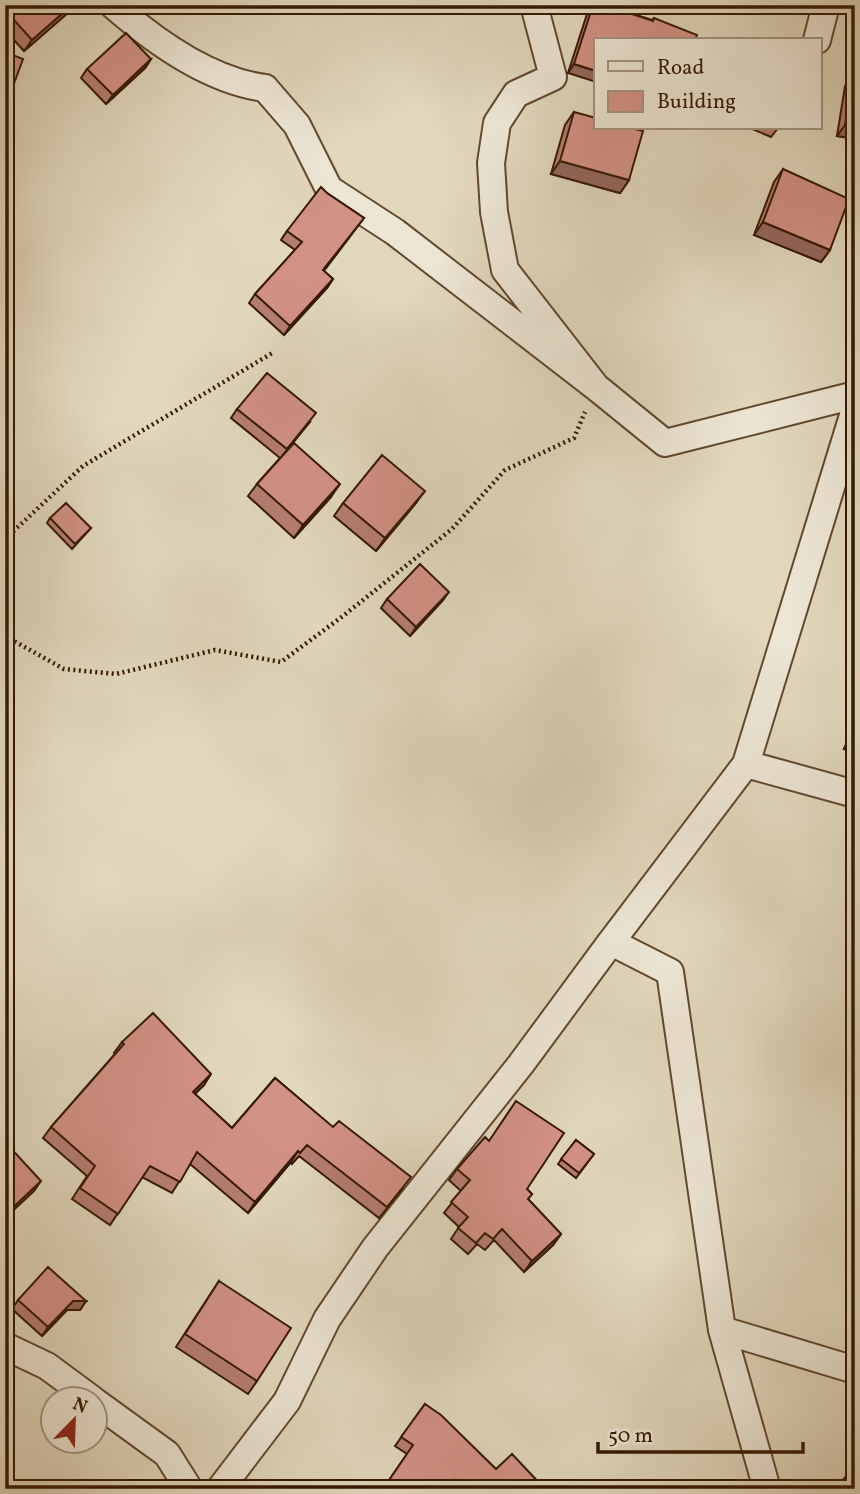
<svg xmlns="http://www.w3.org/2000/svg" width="860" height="1494" font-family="Vollkorn,serif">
<rect width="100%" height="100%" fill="#e1d7bd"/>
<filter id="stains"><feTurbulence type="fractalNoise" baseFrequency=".00286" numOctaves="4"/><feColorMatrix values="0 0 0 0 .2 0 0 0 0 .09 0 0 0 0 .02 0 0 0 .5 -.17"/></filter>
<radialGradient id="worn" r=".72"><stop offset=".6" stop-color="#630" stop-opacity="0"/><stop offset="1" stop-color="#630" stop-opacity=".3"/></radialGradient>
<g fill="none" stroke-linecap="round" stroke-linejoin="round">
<!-- street casing -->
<g stroke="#61482f" stroke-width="30">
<path id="street" d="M113,5C154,41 210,81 265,88L297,125L329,189L395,232L596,387L505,270L494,212L491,163L497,123L516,94L553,77L534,5
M817,40L826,5
M596,387L665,443L855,395
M746,764L855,409
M611,942L746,764L855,794
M5,1346L47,1366L93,1400
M94,1401L167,1454L189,1489
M220,1489L287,1401L327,1319L375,1248L521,1064L611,942L670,972L722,1330
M767,1489L722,1330L855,1370"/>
</g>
<!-- path -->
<path stroke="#361900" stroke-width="4.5" stroke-dasharray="2 3.5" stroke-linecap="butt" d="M5,539L83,466L274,352
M5,636L64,669L116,674L215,650L281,662L343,616L452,529L505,470L574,438L585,412"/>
<!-- street -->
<use href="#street" stroke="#ece5d4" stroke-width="26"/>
</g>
<!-- wall -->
<path fill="#b57d72" stroke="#361900" stroke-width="2" d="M77,5L24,51L5,30V6Z
M591,5H605L652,20L654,18L695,40L568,73L588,11Z
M151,59L145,68L106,104L81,78L87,69Z
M855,69V139L837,136L845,86L854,75Z
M574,112L629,180L620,193L551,174L565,125Z
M750,128H778L771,137Z
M783,169L830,250L821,262L754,235L774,182Z
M327,193L364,218L324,271L333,279L327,288L284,335L249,303L255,294L295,250L281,240L287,231Z
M237,409L310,422L283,455L331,497L294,538L248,496L257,484L280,458L231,418Z
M343,503H416L376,551L334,516Z
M50,518L91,528L72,549L47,523Z
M387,599L443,600L410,636L381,608Z
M855,723V753L844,749Z
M122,1042L204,1085L195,1094L232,1128L275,1078L403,1188L379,1218L299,1156L292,1164L291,1162L248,1213L190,1164L172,1193L142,1177L110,1225L72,1199L87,1176L43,1138L51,1127L115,1054L114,1053Z
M576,1140L594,1154L576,1178L558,1164Z
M457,1169L527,1189L532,1194L528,1199L561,1234L553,1245L524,1272L494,1240L485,1250L477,1244L468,1254L451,1239L459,1227L444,1213L461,1191L449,1180Z
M219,1281L257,1381L248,1394L176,1347Z
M18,1300L86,1301L80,1310H67L42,1336L12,1309Z
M425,1404L496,1469L545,1489H383L407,1454L395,1446Z
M855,1465V1489H850L842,1481Z"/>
<!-- shaded-wall -->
<path fill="#93665d" stroke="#361900" stroke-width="2" d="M72,5H77L24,51L32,40Z
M151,59L145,68L106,104L113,95Z
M574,64L596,71V82L568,73Z
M845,125L855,126V139L837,136Z
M560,161L629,180L620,193L551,174Z
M763,222L830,250L821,262L754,235Z
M333,279L327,288L284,335L290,326Z
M340,484L331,497L294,538L303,525Z
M425,491L416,503L376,551L385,538Z
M449,592L443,600L410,636L416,627Z
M850,740L855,742V753L844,749Z
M211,1074L204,1085L185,1103L193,1092Z
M298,1151L291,1162L248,1213L255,1202Z
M41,1181L34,1191L5,1218V1215Z
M561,1234L553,1245L524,1272L532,1261Z
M73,1301H86L80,1310H67L42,1336L48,1327Z"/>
<!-- building -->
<path fill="#d29185" stroke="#361900" stroke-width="2" d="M72,5L32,40L5,10L6,5Z
M593,5H605L653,21L654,18L697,35L695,40H596V71L574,64Z
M126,33L151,59L113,95L87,69Z
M5,52L23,59L5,108Z
M853,74L855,75V126L845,125Z
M574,112L596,118V128H631L643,131L629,180L560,161Z
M783,169L849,199L830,250L763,222Z
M321,187L327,193L364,218L323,270L333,279L290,326L255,294L302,242L287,231Z
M267,373L316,413L287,449L237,409Z
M294,443L340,484L303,525L257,484Z
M382,455L425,491L385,538L343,503Z
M66,503L91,528L75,544L50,518Z
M420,564L449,592L416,627L387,599Z
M855,729V742L850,740Z
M153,1013L211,1074L193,1092L232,1128L275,1078L333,1127L339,1121L411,1177L387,1207L307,1145L300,1153L298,1151L255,1202L197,1152L180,1182L150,1166L118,1214L80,1188L95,1166L51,1127L124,1044L122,1042Z
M516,1101L564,1133L527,1189L532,1194L528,1199L561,1234L532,1261L502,1229L493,1239L485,1233L476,1243L458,1228L468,1217L451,1202L470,1180L457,1169L485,1137L489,1141Z
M576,1140L594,1154L579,1173L561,1159Z
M5,1142L41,1181L5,1215Z
M48,1267L86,1301H73L48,1327L18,1300Z
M219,1281L291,1328L257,1381L185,1334Z
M425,1404L441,1415L496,1469L512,1454L545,1489H464L456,1480L450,1489H383L413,1445L401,1437Z"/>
<!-- margin -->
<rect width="860" height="1494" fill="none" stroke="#e1d7bd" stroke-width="28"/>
<rect x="7" y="7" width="846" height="1480" fill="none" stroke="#361900" stroke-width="3.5"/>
<rect x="14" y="14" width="832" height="1466" fill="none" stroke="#361900" stroke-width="2"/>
<!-- legend -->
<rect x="594" y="38" width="228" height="91" fill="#ece5d4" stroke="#a3937f" stroke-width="2"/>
<rect x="608" y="61" width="35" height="10" fill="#ece5d4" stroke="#a3937f" stroke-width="2"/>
<text x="657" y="74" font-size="21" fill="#361900">Road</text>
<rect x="608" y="91" width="35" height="21" fill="#d29185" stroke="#a3937f" stroke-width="2"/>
<text x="657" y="108" font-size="21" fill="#361900">Building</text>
<!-- north arrow -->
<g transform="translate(74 1420) rotate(23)"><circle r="33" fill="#ece5d4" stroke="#a3937f" stroke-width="2"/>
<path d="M0-5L12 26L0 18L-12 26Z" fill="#8f2418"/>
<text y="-10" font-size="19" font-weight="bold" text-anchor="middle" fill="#361900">N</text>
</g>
<!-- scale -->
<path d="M598 1442v10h205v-10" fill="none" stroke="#361900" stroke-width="3.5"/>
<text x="608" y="1442" font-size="21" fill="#361900" stroke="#ece5d4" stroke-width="5" paint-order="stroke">50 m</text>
<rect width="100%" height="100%" filter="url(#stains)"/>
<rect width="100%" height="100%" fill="url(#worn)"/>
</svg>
